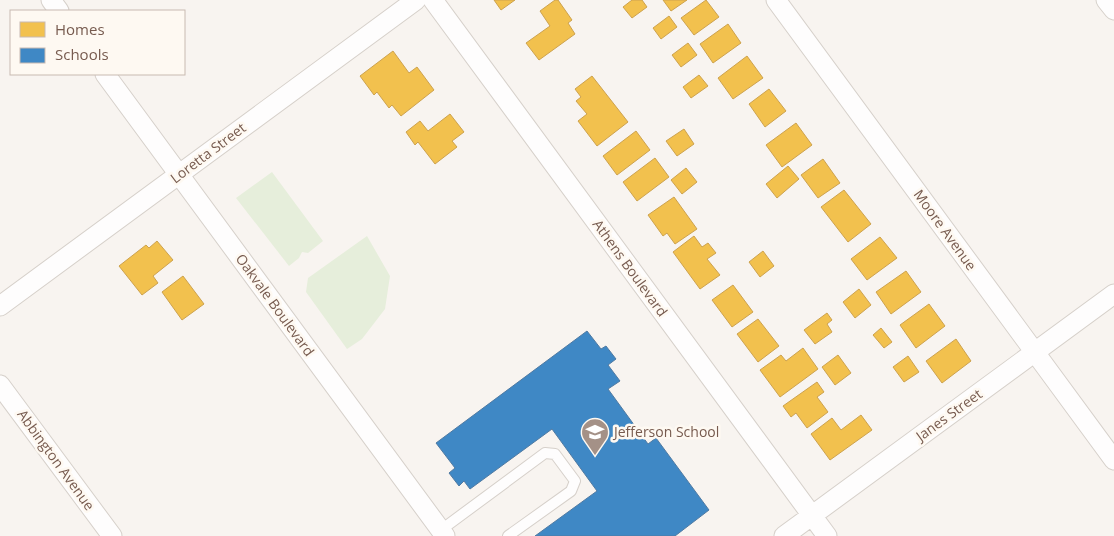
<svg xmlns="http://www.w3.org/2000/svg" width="1114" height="536" font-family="'Open Sans',sans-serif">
<rect width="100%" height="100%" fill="#f8f4f0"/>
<!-- green -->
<path fill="#e6eedb" d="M272,172L323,241L308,253L302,252L299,258L289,266L236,198Z
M367,236L390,276L385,309L362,339L347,349L306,292L308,278Z"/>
<!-- homes -->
<path fill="#f2c14e" stroke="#cda24e" d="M494,0H515L501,10Z
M555,0H558L572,20L568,23L575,34L539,60L526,43L550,26L540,11Z
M632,0H642L647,7L632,18L623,7Z
M663,0H687L671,11Z
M706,0L719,17L694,35L681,18Z
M669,16L677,27L661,39L653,28Z
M728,24L741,43L713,63L700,44Z
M688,43L697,55L681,67L672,55Z
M393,51L409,73L417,67L434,90L401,116L392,105L389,108L377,92L374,95L360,76Z
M747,56L763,78L733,99L718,78Z
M699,75L708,86L691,98L683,87Z
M592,76L628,122L597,146L578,121L587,114L576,101L581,97L575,89Z
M769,89L786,111L765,127L749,104Z
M450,114L464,132L452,141L457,147L435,164L418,142L415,145L406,132L420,121L428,131Z
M796,123L812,145L782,167L766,145Z
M684,129L694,144L677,156L666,141Z
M636,131L650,150L617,175L603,156Z
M655,158L669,177L637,201L623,182Z
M823,159L840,183L818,198L801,175Z
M788,166L799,179L777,198L766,184Z
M686,168L697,182L682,194L671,180Z
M844,190L871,224L848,242L821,207Z
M674,197L697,229L675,244L667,233L663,236L648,215Z
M694,236L702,247L708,243L716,253L707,259L720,275L700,289L673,252Z
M880,237L897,258L867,280L851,259Z
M157,241L173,260L153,276L158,283L142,295L119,266L146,245L149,248Z
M763,251L774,266L760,277L749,262Z
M906,271L921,292L891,314L876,292Z
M183,276L204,304L182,320L162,292Z
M733,285L753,312L732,327L712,300Z
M859,289L871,305L855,318L843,302Z
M929,304L945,326L916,348L900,325Z
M827,313L832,320L827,324L832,332L815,344L804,330Z
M758,319L779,346L758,362L737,334Z
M881,328L892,342L884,348L873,335Z
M956,339L971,361L942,383L926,361Z
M803,348L818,369L780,397L760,370L781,355L786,361Z
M838,355L851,373L835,385L822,367Z
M908,356L919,372L904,382L893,367Z
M817,382L824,392L817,397L828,412L807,428L796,413L791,417L783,406Z
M861,415L872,430L830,460L811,434L832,418L841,430Z"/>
<!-- schools -->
<path fill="#3f88c5" stroke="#507aa2" d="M587,331L601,349L606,346L616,359L608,365L620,381L608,389L648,444L656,438L709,510L675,536H535L597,491L552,429L470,489L464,481L459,486L449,473L455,468L436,443Z"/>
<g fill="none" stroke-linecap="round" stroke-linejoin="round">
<!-- service casing -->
<g stroke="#d6d0ca" stroke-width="12">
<path id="service" d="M441,530L545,453L555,454L575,481L571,491L508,536"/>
</g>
<!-- minor casing -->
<g stroke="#d6d0ca" stroke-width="21">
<path id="minor" d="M51,0L59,11
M433,0L827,536
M776,0L1114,460
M1106,0L1114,10
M105,74L445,536
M0,306L416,0
M0,385L112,536
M784,536L1114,294"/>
</g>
<!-- service -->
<use href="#service" stroke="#fefdfd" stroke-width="10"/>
<!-- minor -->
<use href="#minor" stroke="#fefdfd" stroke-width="19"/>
</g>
<!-- icons -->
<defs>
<g id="school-pin" transform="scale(1.4375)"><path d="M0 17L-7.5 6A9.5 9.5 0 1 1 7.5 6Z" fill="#a49187" stroke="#fef9f2"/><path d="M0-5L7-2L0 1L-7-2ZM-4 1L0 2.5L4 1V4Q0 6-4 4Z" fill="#fff"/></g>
</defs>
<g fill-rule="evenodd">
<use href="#school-pin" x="595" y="432"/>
</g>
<g text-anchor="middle" stroke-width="5" stroke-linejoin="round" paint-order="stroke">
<!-- street labels -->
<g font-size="14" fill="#775b4f" stroke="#fef9f2">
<text transform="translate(208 153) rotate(-37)" y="5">Loretta Street</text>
<text transform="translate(945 230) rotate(54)" y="5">Moore Avenue</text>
<text transform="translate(630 268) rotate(54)" y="5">Athens Boulevard</text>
<text transform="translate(275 305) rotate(54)" y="5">Oakvale Boulevard</text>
<text transform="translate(949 415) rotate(-36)" y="5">Janes Street</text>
<text transform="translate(56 460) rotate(54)" y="5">Abbington Avenue</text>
</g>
<!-- poi labels -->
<g font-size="14" fill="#775b4f" stroke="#fef9f2" text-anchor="start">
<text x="614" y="437">Jefferson School</text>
</g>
</g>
<!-- legend -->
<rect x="10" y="10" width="175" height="65" fill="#fef9f2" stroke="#c8bab1"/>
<rect x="20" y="22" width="25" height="15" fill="#f2c14e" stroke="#c8bab1"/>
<text x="55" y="35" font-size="15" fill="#775b4f">Homes</text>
<rect x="20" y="48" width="25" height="15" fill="#3f88c5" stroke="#c8bab1"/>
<text x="55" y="60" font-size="15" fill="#775b4f">Schools</text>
</svg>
